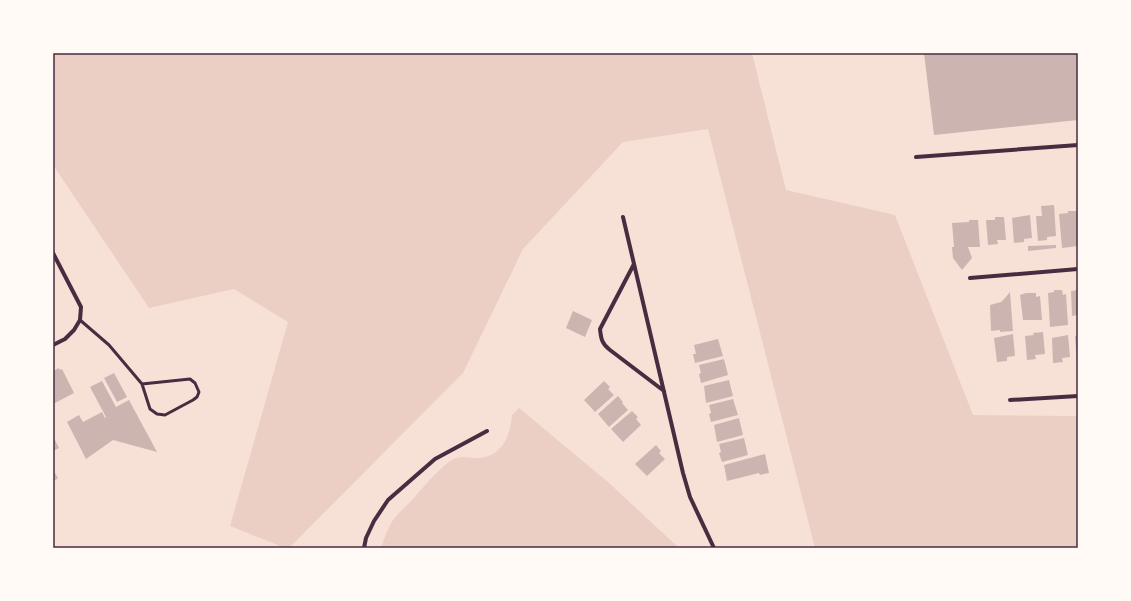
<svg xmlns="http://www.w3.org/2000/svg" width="1131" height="601" font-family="'DM Sans',sans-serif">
<rect width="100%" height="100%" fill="#f7e1d7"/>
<!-- green -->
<path fill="#ebcfc5" d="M53,53H752L786,190L895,215L973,415L1078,416V548H815L708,129L623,142L523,249L463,373L289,548H285L230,526L288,322L234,289L149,308L53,165Z
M519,408L608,482L679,548H381C384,538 388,528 393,520C398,513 406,506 412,500C423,488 440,466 454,459C462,455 469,458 478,458C502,457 510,436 512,415Z"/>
<!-- building -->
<path fill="#ccb4b1" d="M924,53H1078V120L934,135Z
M1054,205L1056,236L1047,237V240L1038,241L1036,216H1042L1041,206Z
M1068,211H1077L1078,246L1062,248L1059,214L1068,213Z
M1030,215L1032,238L1024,239V242L1014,243L1012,218Z
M995,217H1004L1006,240H997L998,244L988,245L986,220H995Z
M969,220H978L980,247H968L972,258L962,270L953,258L952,247H954L952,223L969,222Z
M1056,245V248L1028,251V246Z
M1054,290H1062L1063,295L1066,294L1068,325L1050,327L1048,293L1054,292Z
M1078,290V315L1072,316L1071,291Z
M1010,292L1013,331L1000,332V330L991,331L990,305L1001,302L1005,298Z
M1026,293H1036V297L1040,296L1042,320H1023L1020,295Z
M573,311L592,320L585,337L566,328Z
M1043,332L1045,354L1035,355L1036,359L1027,360L1025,336L1034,335L1033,333Z
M1013,334L1015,356L1007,357V361L997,362L994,338Z
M1068,335L1070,357L1062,358L1063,362L1053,363L1052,338Z
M1078,335V361H1077L1075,336Z
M718,339L723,356L695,363L693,354H696L694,345Z
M724,359L728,375L701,383L699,374L701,373L699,365Z
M59,368L60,370L62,369L74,393L53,404V371Z
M114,373L127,397L117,402L104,378Z
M729,380L733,396L706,403L704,386Z
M102,381L116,407L129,400L157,452L113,440L86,459L67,422L79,415L83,422L102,412L105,418L106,417L90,387Z
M604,381L610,387L608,389L614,395L595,412L584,400Z
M618,396L623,402L622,403L628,410L609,427L598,414Z
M733,399L738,415L711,422L709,414L711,413L709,405Z
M632,411L638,417L636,419L641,425L623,442L611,429Z
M739,418L743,435L717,442L714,425Z
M53,436L59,448L53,451Z
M744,438L748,455L722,462L719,453L721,452L719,444Z
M656,445L661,451L659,453L665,459L647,476L635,464Z
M765,454L769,473L760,475L759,473L727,481L724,465Z
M53,470L58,478L53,482Z"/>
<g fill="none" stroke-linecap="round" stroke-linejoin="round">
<!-- service -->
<path stroke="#4a2c40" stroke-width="3" d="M80,320L109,345L142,384L150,409L157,414L165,415L193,400L197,397L199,392L195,383L190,379L142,384"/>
<!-- minor -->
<path stroke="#4a2c40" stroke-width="4" d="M916,157L1078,145
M623,217L683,473L690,497L714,548
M53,253L81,307L80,320L74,330L65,339L53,345
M634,264L600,329C601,339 602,344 610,350L664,391
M970,278L1078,269
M1010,400L1078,396
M364,548L366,538L374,521L388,500L435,459L487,431"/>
</g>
<!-- border -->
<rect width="1131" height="601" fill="none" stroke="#fffaf5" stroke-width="108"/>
<rect x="54" y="54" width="1023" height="493" fill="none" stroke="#4a2c40" stroke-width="1.5"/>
</svg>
